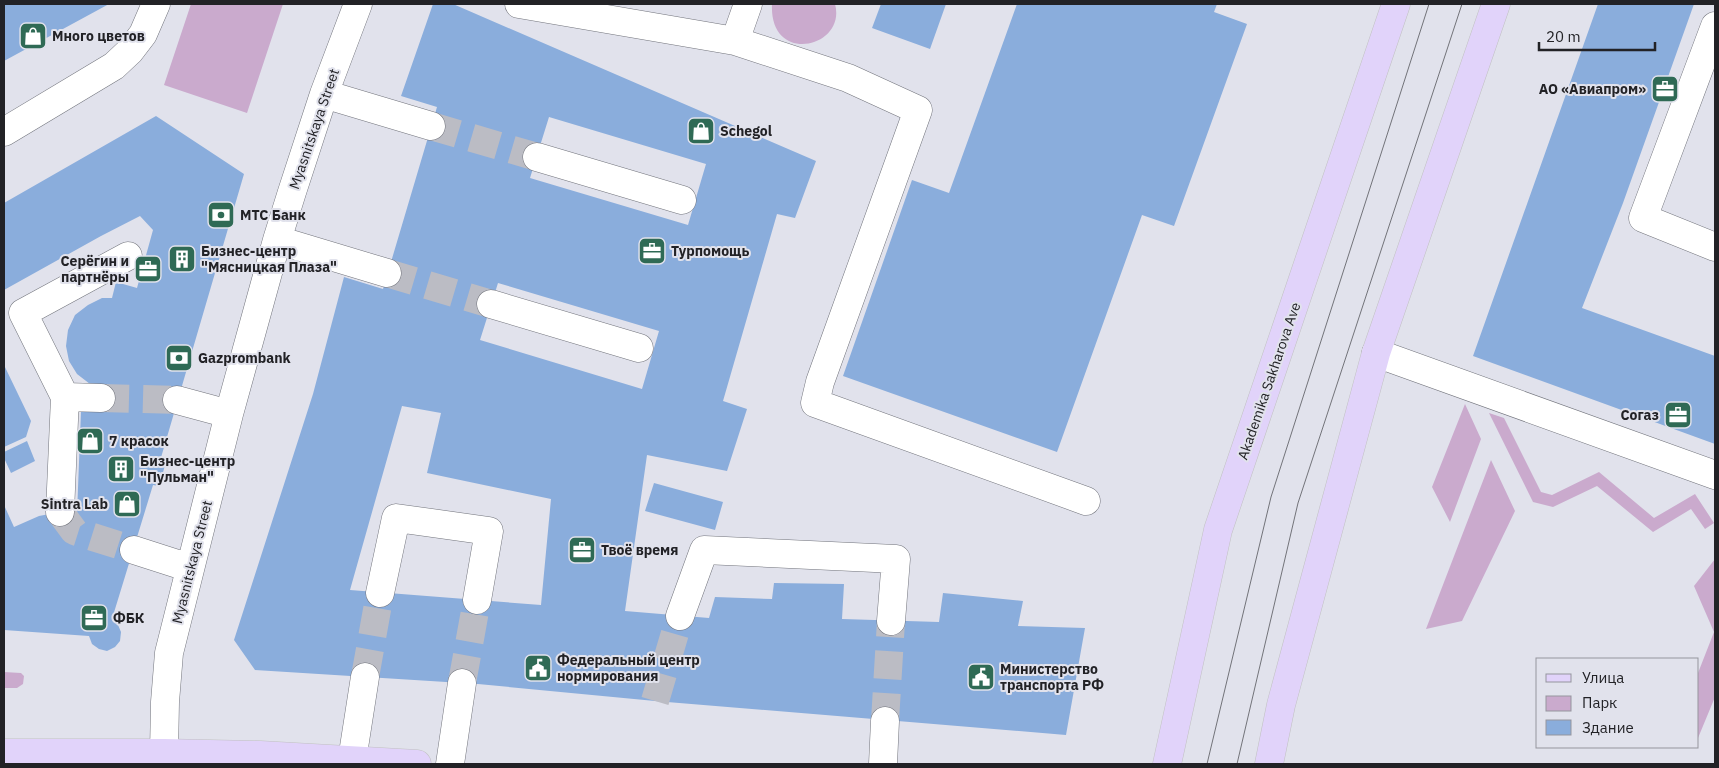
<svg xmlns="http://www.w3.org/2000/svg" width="1719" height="768" font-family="'IBM Plex Sans',sans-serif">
<rect width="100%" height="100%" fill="#e1e2ec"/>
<!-- green -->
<path fill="#caaacd" d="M191,4H283L247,113L164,85Z
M772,4H835C847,48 769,66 772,4Z
M1465,404L1481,439L1450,522L1432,487Z
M1489,413L1504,418L1541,492L1552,495L1599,472L1654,518L1695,494L1714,523L1705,529L1691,509L1653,532L1597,486L1553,507L1533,502Z
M1491,460L1515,511L1462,621L1426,629Z
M1715,559V697L1698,738V673L1714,632L1694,586Z
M4,672L21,673L24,676L23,684L17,688H4Z"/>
<!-- building -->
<path fill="#8aaddc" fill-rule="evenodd" d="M4,4H109L4,61Z
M433,4H453L816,161L795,218L777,214L723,401L747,409L727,471L647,455L625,611L709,618L715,597L772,599L774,583L844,584L842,619L939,622L943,593L1023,601L1018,626L1085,628L1066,735L655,701L478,684L255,670L234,640L313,394L344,277L383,289L437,107L401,96ZM549,117L706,164L688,225L530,178ZM498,283L659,331L642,389L480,340ZM402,406L441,413L427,473L551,499L541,605L350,590Z
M881,4H946L930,49L872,28Z
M1017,4H1217L1214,12L1247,24L1174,226L1142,215L1057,452L843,376L912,180L949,193Z
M1598,4H1694L1623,203L1582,308L1715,356V444L1473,356Z
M156,116L244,174L160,461L166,462L159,486L153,485L112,619L118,625L121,632L120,641L115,647L107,651L99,649L92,644L89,636L4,630V505L14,527L39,516L60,512L77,514L81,411L90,384L77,374L69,361L66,346L68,330L75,315L88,305L102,298H112L116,282L137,288L153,230L140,216L101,236L4,290V203Z
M4,365L31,421L26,437L4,447Z
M27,441L35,461L11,473L4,458V452Z
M654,483L723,502L715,530L645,511Z"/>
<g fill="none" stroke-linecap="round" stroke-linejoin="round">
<!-- minor-tunnel -->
<path stroke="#bbbcc4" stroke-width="28" stroke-dasharray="28 14" stroke-linecap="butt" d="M431,126L537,157
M387,273L491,304
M101,398L177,400
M60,512L74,531L134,550
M365,677L380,593
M462,683L477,600
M655,701L680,616
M885,721L891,621"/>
<!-- minor casing -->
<g stroke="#72747c" stroke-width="29">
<path id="minor" d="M519,4L735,41L848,78L918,110L820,382L815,403L1086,501
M1715,26L1643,218L1715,247
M735,41L748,4
M324,94L431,126
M4,132L114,66L130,51L143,34L156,4
M537,157L682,200
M277,240L387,273
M491,304L639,348
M1376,353L1715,475
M65,397L101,398
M177,400L229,414
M60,512L65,397L23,313L128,256
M134,550L190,568
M380,593L396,518L489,531L477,600
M680,616L704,550L896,559L891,621
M164,753L165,702L169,653L229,414L277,240L292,192L324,94L358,4
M352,760L365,677
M450,764L462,683
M883,764L885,721"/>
</g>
<!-- major casing -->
<g stroke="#c1c1c2" stroke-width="29">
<path id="major" d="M4,753H164L260,755L417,764
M1167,764L1218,530L1396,4
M1269,764L1281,705L1376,353L1496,4"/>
</g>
<!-- minor -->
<use href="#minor" stroke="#fff" stroke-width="28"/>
<!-- major -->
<use href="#major" stroke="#e1d3fa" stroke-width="28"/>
<!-- tram -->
<path stroke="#727379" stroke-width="1" d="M1207,764L1271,497L1429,4
M1237,764L1298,503L1462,4"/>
</g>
<!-- icons -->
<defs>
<g id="shop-square" transform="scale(1.4375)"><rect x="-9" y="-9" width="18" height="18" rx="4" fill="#2f6a55" stroke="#e1e2ec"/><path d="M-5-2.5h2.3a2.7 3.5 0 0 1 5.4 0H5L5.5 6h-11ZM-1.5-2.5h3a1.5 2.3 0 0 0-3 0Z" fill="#fff"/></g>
<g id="office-square" transform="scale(1.4375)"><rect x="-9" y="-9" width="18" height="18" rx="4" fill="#2f6a55" stroke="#e1e2ec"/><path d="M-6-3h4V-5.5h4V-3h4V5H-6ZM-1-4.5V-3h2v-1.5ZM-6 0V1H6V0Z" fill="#fff"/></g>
<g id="bank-square" transform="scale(1.4375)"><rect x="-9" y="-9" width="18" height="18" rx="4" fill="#2f6a55" stroke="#e1e2ec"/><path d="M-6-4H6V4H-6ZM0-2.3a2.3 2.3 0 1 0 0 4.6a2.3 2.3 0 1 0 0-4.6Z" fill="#fff"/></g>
<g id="building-square" transform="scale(1.4375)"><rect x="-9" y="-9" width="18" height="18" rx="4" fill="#2f6a55" stroke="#e1e2ec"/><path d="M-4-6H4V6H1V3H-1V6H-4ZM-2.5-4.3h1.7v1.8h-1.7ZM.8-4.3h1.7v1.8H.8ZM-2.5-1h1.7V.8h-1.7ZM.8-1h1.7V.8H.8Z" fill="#fff"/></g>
<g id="civic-square" transform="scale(1.4375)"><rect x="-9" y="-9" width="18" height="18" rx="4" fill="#2f6a55" stroke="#e1e2ec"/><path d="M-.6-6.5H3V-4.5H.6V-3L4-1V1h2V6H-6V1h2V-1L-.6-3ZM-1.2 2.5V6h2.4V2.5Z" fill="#fff"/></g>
</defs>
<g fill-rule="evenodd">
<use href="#shop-square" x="33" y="36"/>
<use href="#office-square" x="1665" y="89"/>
<use href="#shop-square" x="701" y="131"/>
<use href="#bank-square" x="221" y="215"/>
<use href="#office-square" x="652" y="251"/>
<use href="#building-square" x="182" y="259"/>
<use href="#office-square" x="148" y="269"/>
<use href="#bank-square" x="179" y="358"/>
<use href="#office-square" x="1678" y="415"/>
<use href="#shop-square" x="90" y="441"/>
<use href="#building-square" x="121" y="469"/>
<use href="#shop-square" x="127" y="504"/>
<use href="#office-square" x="582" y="550"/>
<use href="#office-square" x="94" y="618"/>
<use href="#civic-square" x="538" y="668"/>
<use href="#civic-square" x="981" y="677"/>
</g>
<g text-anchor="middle" stroke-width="4" stroke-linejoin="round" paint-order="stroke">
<!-- poi labels -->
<g font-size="14" font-weight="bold" fill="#222226" stroke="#e1e2ec" text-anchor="start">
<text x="52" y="41">Много цветов</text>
<text x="1646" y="94" text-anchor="end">АО «Авиапром»</text>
<text x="720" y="136">Schegol</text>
<text x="240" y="220">МТС Банк</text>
<text x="201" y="256">Бизнес-центр<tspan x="201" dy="16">"Мясницкая Плаза"</tspan></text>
<text x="671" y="256">Турпомощь</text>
<text x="129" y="266" text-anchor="end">Серёгин и<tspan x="129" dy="16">партнёры</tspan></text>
<text x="198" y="363">Gazprombank</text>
<text x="1659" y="420" text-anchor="end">Согаз</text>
<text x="109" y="446">7 красок</text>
<text x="140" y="466">Бизнес-центр<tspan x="140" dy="16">"Пульман"</tspan></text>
<text x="108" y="509" text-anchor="end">Sintra Lab</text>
<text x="601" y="555">Твоё время</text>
<text x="113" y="623">ФБК</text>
<text x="557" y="665">Федеральный центр<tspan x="557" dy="16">нормирования</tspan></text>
<text x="1000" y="674">Министерство<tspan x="1000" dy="16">транспорта РФ</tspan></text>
</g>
<!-- street labels -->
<g font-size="14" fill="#222226" stroke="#e1e2ec">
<text transform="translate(314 129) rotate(-71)" y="5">Myasnitskaya Street</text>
<text transform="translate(1269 381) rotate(-71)" y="5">Akademika Sakharova Ave</text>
<text transform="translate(192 562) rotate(-76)" y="5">Myasnitskaya Street</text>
</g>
</g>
<!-- border -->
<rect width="1719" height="768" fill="none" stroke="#222226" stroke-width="10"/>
<!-- legend -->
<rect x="1536" y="658" width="162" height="90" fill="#e1e2ec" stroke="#95959d"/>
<rect x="1546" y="674" width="25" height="8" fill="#e1d3fa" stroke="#95959d"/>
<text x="1582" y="683" font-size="15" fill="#222226">Улица</text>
<rect x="1546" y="696" width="25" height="15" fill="#caaacd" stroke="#95959d"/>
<text x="1582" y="708" font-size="15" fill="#222226">Парк</text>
<rect x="1546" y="720" width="25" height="15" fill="#8aaddc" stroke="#95959d"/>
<text x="1582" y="733" font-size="15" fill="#222226">Здание</text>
<!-- scale -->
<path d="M1539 42v8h116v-8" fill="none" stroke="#222226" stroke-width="2.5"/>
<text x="1546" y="42" font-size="15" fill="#222226" stroke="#e1e2ec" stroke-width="4" paint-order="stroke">20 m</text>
</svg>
